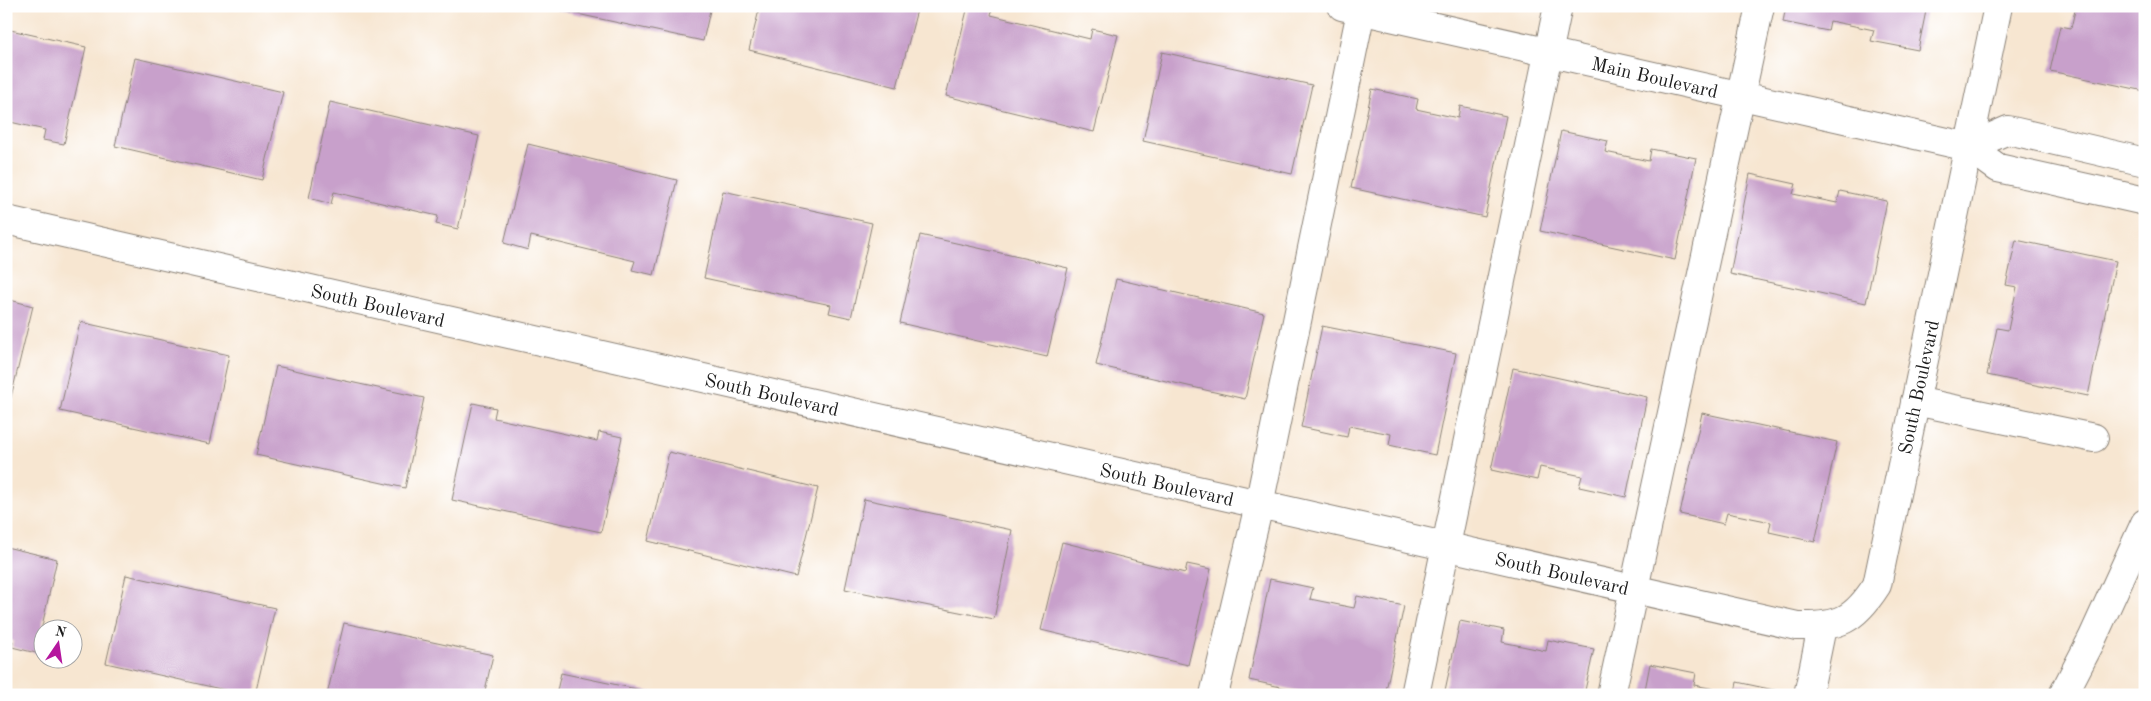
<svg xmlns="http://www.w3.org/2000/svg" width="2151" height="701" font-family="'Old Standard TT',serif">
<rect width="100%" height="100%" fill="#fff"/>
<filter id="ink" filterUnits="userSpaceOnUse"><feTurbulence type="fractalNoise" baseFrequency=".02" numOctaves="2"/><feDisplacementMap in="SourceGraphic" scale="10" xChannelSelector="R" yChannelSelector="G"/><feConvolveMatrix kernelMatrix="1 2 1 2 8 2 1 2 1" color-interpolation-filters="sRGB"/></filter>
<filter id="wash" filterUnits="userSpaceOnUse"><feTurbulence type="fractalNoise" baseFrequency=".0096" numOctaves="4" result="noise"/><feDisplacementMap in="SourceGraphic" scale="20" xChannelSelector="R" yChannelSelector="G"/><feGaussianBlur stdDeviation="1.12" result="paint"/><feColorMatrix in="noise" values="0 0 0 0 0 0 0 0 0 0 0 0 0 0 0 0 0 1.4 0 .05"/><feComposite in="paint" operator="in"/></filter>
<g filter="url(#wash)">
<rect width="100%" height="100%" fill="#f7e6d1"/>
<g id="blocks">
<!-- building -->
<path fill="#c8a0cb" d="M555,6H711L703,41L554,9Z
M760,6H918L897,87L749,50Z
M968,6H993L991,15L1090,39L1092,29L1118,35L1094,132L946,96Z
M1786,6H1927L1918,50L1871,41L1874,30L1830,21L1828,31L1783,22Z
M2076,6H2145V91L2050,71L2060,26L2071,28Z
M6,29L86,47L64,144L43,140L45,130L6,121Z
M1162,52L1312,85L1292,174L1143,141Z
M135,58L283,92L262,180L115,146Z
M1372,89L1418,99L1416,109L1458,118L1460,106L1506,116L1485,217L1351,188Z
M330,102L479,136L458,229L436,224L438,216L334,192L331,204L309,198Z
M1561,131L1608,141L1605,152L1649,161L1651,149L1696,158L1675,260L1540,231Z
M528,144L677,180L654,275L632,270L635,261L531,236L528,250L504,243Z
M1750,174L1796,184L1793,194L1837,203L1840,191L1887,201L1866,303L1730,274Z
M723,191L872,223L851,318L829,313L831,305L704,278Z
M920,235L1068,268L1047,357L900,323Z
M2016,240L2116,261L2088,396L1987,375L1997,328L2008,330L2017,287L2006,285Z
M1116,279L1264,313L1245,399L1096,365Z
M10,300L33,306L10,401L6,400V306L8,307Z
M80,322L229,355L210,444L60,411Z
M1322,326L1456,353L1435,455L1389,445L1391,434L1349,426L1347,437L1301,427Z
M276,366L424,398L405,488L256,455Z
M1513,368L1647,397L1626,497L1579,487L1582,476L1540,467L1537,480L1491,470Z
M473,403L496,408L494,418L597,441L599,432L622,437L601,532L452,500Z
M1702,413L1837,442L1815,542L1769,532L1771,522L1727,513L1724,524L1680,514Z
M669,452L818,488L796,577L648,541Z
M864,499L1012,530L994,619L845,589Z
M1062,542L1185,573L1187,564L1211,569L1188,665L1041,630Z
M6,547L57,559L36,653L12,647L13,641L6,639Z
M126,575L275,608L255,695H247L106,663Z
M1270,579L1313,588L1310,599L1354,608L1357,596L1404,606L1385,695H1317L1249,680Z
M1460,621L1504,630L1502,642L1546,651L1548,640L1594,649L1584,695H1444Z
M344,623L493,655L484,695H327Z
M1650,664L1696,673L1694,685L1735,693L1737,682L1783,692V695H1644Z
M561,673L660,694V695H556Z"/>
</g>
</g>
<g filter="url(#ink)">
<use href="#blocks" fill-opacity="0" stroke="#8a8176" stroke-width="1"/>
<g fill="none" stroke-linecap="round" stroke-linejoin="round">
<!-- minor casing -->
<g stroke="#8a8176" stroke-width="30">
<path id="minor" d="M1342,6L1969,147L1998,168L2145,201
M1969,147L2008,130L2145,162
M6,220L1797,626C1839,627 1854,621 1877,585L1998,6
M1915,401L2094,438
M1214,695L1259,505L1362,6
M1415,695L1558,6
M1611,695L1760,6
M1808,695L1822,627
M2063,695L2092,639L2145,523"/>
</g>
<!-- minor -->
<use href="#minor" stroke="#fff" stroke-width="28"/>
</g>
</g>
<g text-anchor="middle" stroke-width="4" stroke-linejoin="round" paint-order="stroke">
<!-- street labels -->
<g font-size="19" fill="#1c1c1c" stroke="#fff">
<text transform="translate(1655 77) rotate(13)" y="7">Main Boulevard</text>
<text transform="translate(378 305) rotate(13)" y="7">South Boulevard</text>
<text transform="translate(1918 387) rotate(-78)" y="7">South Boulevard</text>
<text transform="translate(772 394) rotate(13)" y="7">South Boulevard</text>
<text transform="translate(1167 484) rotate(13)" y="7">South Boulevard</text>
<text transform="translate(1562 573) rotate(13)" y="7">South Boulevard</text>
</g>
</g>
<!-- margin -->
<rect width="2151" height="701" fill="none" stroke="#fff" stroke-width="25"/>
<!-- north arrow -->
<g transform="translate(58 644) rotate(13)"><circle r="24" fill="#ffffff" stroke="#a4a4a4"/>
<path d="M0-4L9 19L0 12L-9 19Z" fill="#b5179e"/>
<text y="-8" font-size="14" font-weight="bold" text-anchor="middle" fill="#1c1c1c">N</text>
</g>
</svg>
